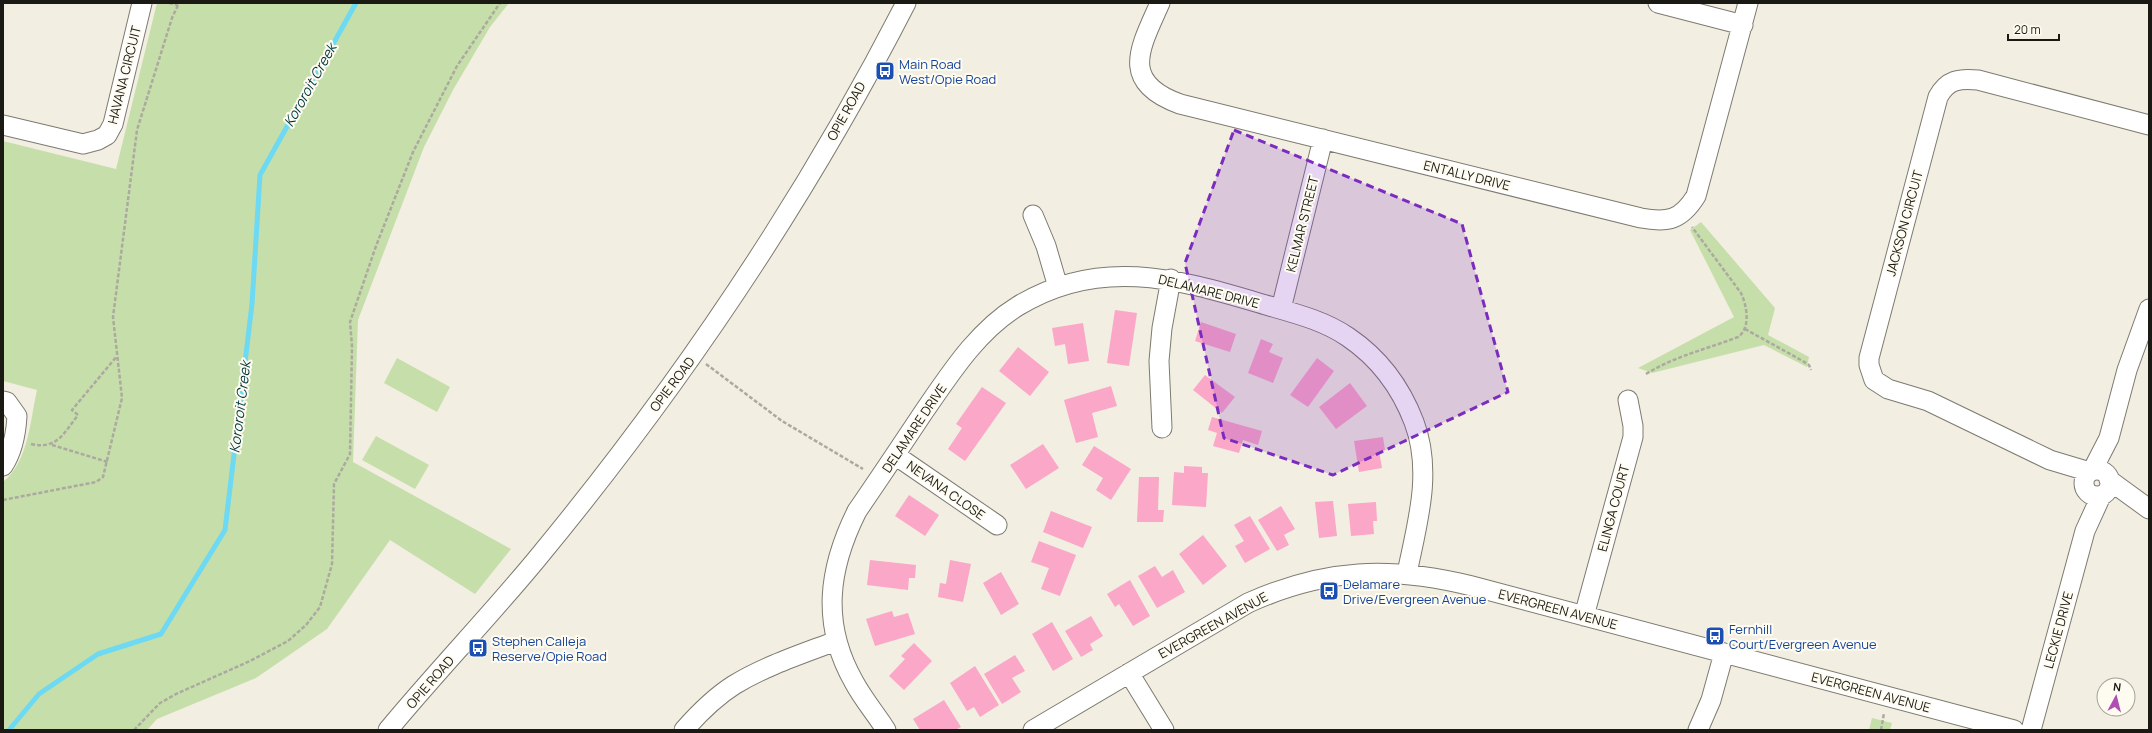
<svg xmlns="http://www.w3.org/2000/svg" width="2152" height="733" font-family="Manrope,sans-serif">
<rect width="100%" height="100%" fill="#f2eee2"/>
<!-- green -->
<path fill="#c6dfaa" d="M157,3H509L490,27L453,90L424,147L358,320L353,462L511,549L475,594L390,540L327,629L256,678L157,719L147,730H3V482C29,461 30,420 37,390L3,381V141L116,169Z
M1701,222L1775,308L1768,335L1809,357L1807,367L1764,345L1652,373L1638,368L1734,317L1690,230Z
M397,358L450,387L437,412L384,383Z
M376,436L429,465L415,489L362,460Z
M1872,718L1892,723L1890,730H1869Z"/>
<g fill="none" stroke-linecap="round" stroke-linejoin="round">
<!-- stream -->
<path stroke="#6dd9f2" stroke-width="5" d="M9,730L39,694L98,654L161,634L225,530L252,304L260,175L356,3"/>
</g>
<!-- building -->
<path fill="#faa7c8" d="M1115,310L1137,313L1129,366L1107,363Z
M1201,322L1236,334L1230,352L1195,341Z
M1083,323L1089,361L1068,364L1065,344L1055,346L1052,328Z
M1261,339L1273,344L1269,352L1283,358L1273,383L1248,373Z
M1018,347L1049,372L1030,396L999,371Z
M1317,358L1334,371L1308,407L1290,395Z
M1205,375L1235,397L1222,413L1193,390Z
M1350,383L1367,406L1336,429L1319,407Z
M1111,386L1117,406L1092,413L1098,437L1076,443L1064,400Z
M982,387L1006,403L965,461L948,449L962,428L956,424Z
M1212,417L1262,431L1258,445L1243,440L1239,453L1213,446L1217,433L1208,430Z
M1383,437L1385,450L1379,451L1382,468L1359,472L1354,441Z
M1043,444L1059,468L1026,489L1010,465Z
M1094,446L1131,469L1111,500L1096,490L1103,478L1082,465Z
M1184,466L1202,467V473H1208L1206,507L1172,505L1174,472L1184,473Z
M1139,477H1159L1158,510H1164L1163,522H1137Z
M909,495L939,515L925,536L895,516Z
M1333,501L1337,536L1319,538L1315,502Z
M1376,502L1377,521H1373L1374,534L1351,536L1348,504Z
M1281,506L1295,529L1284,535L1289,545L1277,551L1258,520Z
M1051,511L1092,527L1083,548L1043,532Z
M1250,516L1270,549L1245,563L1235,546L1244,541L1234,525Z
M1203,535L1227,566L1203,585L1179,554Z
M1039,541L1076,555L1060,596L1041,589L1049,568L1031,562Z
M870,560L916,565L915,578H909L908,590L867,585Z
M950,560L971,564L963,602L938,597L940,583L946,584Z
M1155,566L1162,577L1173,570L1185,592L1157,608L1138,576Z
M1001,572L1019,604L1001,615L983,583Z
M1130,580L1150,616L1133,626L1119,604L1115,607L1107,594Z
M892,611L894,617L908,613L915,634L875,646L866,619Z
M1091,616L1103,636L1090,644L1093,650L1081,657L1065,631Z
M1052,622L1073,659L1053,671L1032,634Z
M914,643L932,661L904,690L889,676L905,659L901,656Z
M1015,655L1025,671L1012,678L1021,692L1002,704L984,674Z
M975,666L999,705L980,717L974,707L967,711L950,683Z
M944,700L961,727L955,730H920L913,719Z"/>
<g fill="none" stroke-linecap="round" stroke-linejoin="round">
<!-- minor casing -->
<g stroke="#7d7a6f" stroke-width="21">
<path id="minor" d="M1160,3C1140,48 1119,82 1180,104L1641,218C1668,223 1681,220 1696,196L1748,3
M1658,3L1743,25
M3,125L83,144L98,140L107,135L113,124L142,3
M1033,215L1046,246L1058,287
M1281,309L1323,139
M3,401L7,402L17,416C16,434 13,451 3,466
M1162,428L1159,361L1162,328L1171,279
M895,455L997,525
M2084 483a13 13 0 1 1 26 0a13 13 0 1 1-26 0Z
M2092,471L2109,438L2127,370L2149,309
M2090,472L2050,460L1928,401L1888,389L1874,380L1869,365V358L1938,97C1947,80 1959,78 1978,80L2149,125
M2109,480L2149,509
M1584,616L1633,437V426L1628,400
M1129,673L1164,730
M388,730C436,672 488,618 536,560C678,388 804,202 906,3
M684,730C699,713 715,697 734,685C765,666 802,654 836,641
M886,730C876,714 863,699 854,682C821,624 828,569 857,511C879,479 901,446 923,413C950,374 977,331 1018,306C1098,257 1175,278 1259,303C1289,312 1322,319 1348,337C1379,358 1401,388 1414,422C1433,472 1417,524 1407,573
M1033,730L1248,603C1326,568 1390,566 1472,586L2014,730
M1698,730L1711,700L1724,653
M2031,730L2085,531L2101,496"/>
</g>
<!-- path -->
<path stroke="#aca99f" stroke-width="2.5" stroke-dasharray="4 2" stroke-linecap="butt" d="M169,3L178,5
M1745,329L1801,360L1809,365L1811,370
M706,364L782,421L863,469
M1646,374C1675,356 1707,349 1738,337C1751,328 1747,306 1741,293L1692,227
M31,444C57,450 64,433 78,415L72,410L117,356
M52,445L108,462
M3,500L96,482L103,477L122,398L113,317L137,130L172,18L179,3
M134,730L160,703L176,694L250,661L288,641L306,625L320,607L332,564L334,484L350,454L352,346L350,322L376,246L413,152L457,66L500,3
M1881,730L1884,713"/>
<!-- minor -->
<use href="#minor" stroke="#fff" stroke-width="19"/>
</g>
<!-- marked area -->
<path fill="#7b2cbf" fill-opacity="0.2" stroke="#7b2cbf" stroke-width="3" stroke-dasharray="8 5" stroke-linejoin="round" d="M1234,130L1462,224L1508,392L1333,475L1224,438L1185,263Z"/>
<!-- icons -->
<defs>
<g id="bus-square" transform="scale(1)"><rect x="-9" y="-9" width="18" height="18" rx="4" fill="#1a4fb4" stroke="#fefcf1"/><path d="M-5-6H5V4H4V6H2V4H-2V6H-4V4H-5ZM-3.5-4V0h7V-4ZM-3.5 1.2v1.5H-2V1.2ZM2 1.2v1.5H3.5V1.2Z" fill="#fff"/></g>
</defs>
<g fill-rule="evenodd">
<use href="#bus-square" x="885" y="71"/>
<use href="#bus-square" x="1329" y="591"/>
<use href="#bus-square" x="1715" y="636"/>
<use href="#bus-square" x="478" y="648"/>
</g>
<g text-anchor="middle" stroke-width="4" stroke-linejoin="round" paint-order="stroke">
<!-- transit labels -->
<g font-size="13" fill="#164399" stroke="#fefcf1" text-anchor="start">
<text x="899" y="69">Main Road<tspan x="899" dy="15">West/Opie Road</tspan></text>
<text x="1343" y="589">Delamare<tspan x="1343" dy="15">Drive/Evergreen Avenue</tspan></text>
<text x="1729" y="634">Fernhill<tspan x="1729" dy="15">Court/Evergreen Avenue</tspan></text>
<text x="492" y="646">Stephen Calleja<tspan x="492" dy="15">Reserve/Opie Road</tspan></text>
</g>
<!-- street labels -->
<g font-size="13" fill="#1a1914" stroke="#fefcf1">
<text transform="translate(124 75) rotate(-76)" y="5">HAVANA CIRCUIT</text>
<text transform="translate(846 111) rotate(-61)" y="5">OPIE ROAD</text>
<text transform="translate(1467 175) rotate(14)" y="5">ENTALLY DRIVE</text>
<text transform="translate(1904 223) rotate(-75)" y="5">JACKSON CIRCUIT</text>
<text transform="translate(1302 224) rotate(-76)" y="5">KELMAR STREET</text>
<text transform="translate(1209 291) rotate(14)" y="5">DELAMARE DRIVE</text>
<text transform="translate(672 384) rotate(-53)" y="5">OPIE ROAD</text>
<text transform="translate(914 428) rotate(-56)" y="5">DELAMARE DRIVE</text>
<text transform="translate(946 490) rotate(35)" y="5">NEVANA CLOSE</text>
<text transform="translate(1613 508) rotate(-75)" y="5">ELINGA COURT</text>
<text transform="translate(1558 609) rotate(15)" y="5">EVERGREEN AVENUE</text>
<text transform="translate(1213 625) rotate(-29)" y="5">EVERGREEN AVENUE</text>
<text transform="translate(2058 630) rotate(-75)" y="5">LECKIE DRIVE</text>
<text transform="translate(430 682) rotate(-49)" y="5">OPIE ROAD</text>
<text transform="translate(1871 692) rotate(15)" y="5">EVERGREEN AVENUE</text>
</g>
<!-- water labels -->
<g font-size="14" font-style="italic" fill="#003640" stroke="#fefcf1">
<text transform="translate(310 85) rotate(-61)" y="5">Kororoit Creek</text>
<text transform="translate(240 407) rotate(-83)" y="5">Kororoit Creek</text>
</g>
</g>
<!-- border -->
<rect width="2152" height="733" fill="none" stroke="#1a1914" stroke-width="8"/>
<!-- north arrow -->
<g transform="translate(2116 697) rotate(7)"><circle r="19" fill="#fefcf1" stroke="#a3a199"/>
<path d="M0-3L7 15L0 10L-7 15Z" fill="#b04eb4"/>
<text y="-6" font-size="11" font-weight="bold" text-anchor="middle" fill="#1a1914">N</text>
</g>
<!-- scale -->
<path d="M2008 34v6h51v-6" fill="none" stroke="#1a1914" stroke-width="2"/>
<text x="2014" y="34" font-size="12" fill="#1a1914" stroke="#fefcf1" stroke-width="3" paint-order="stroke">20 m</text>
</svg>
